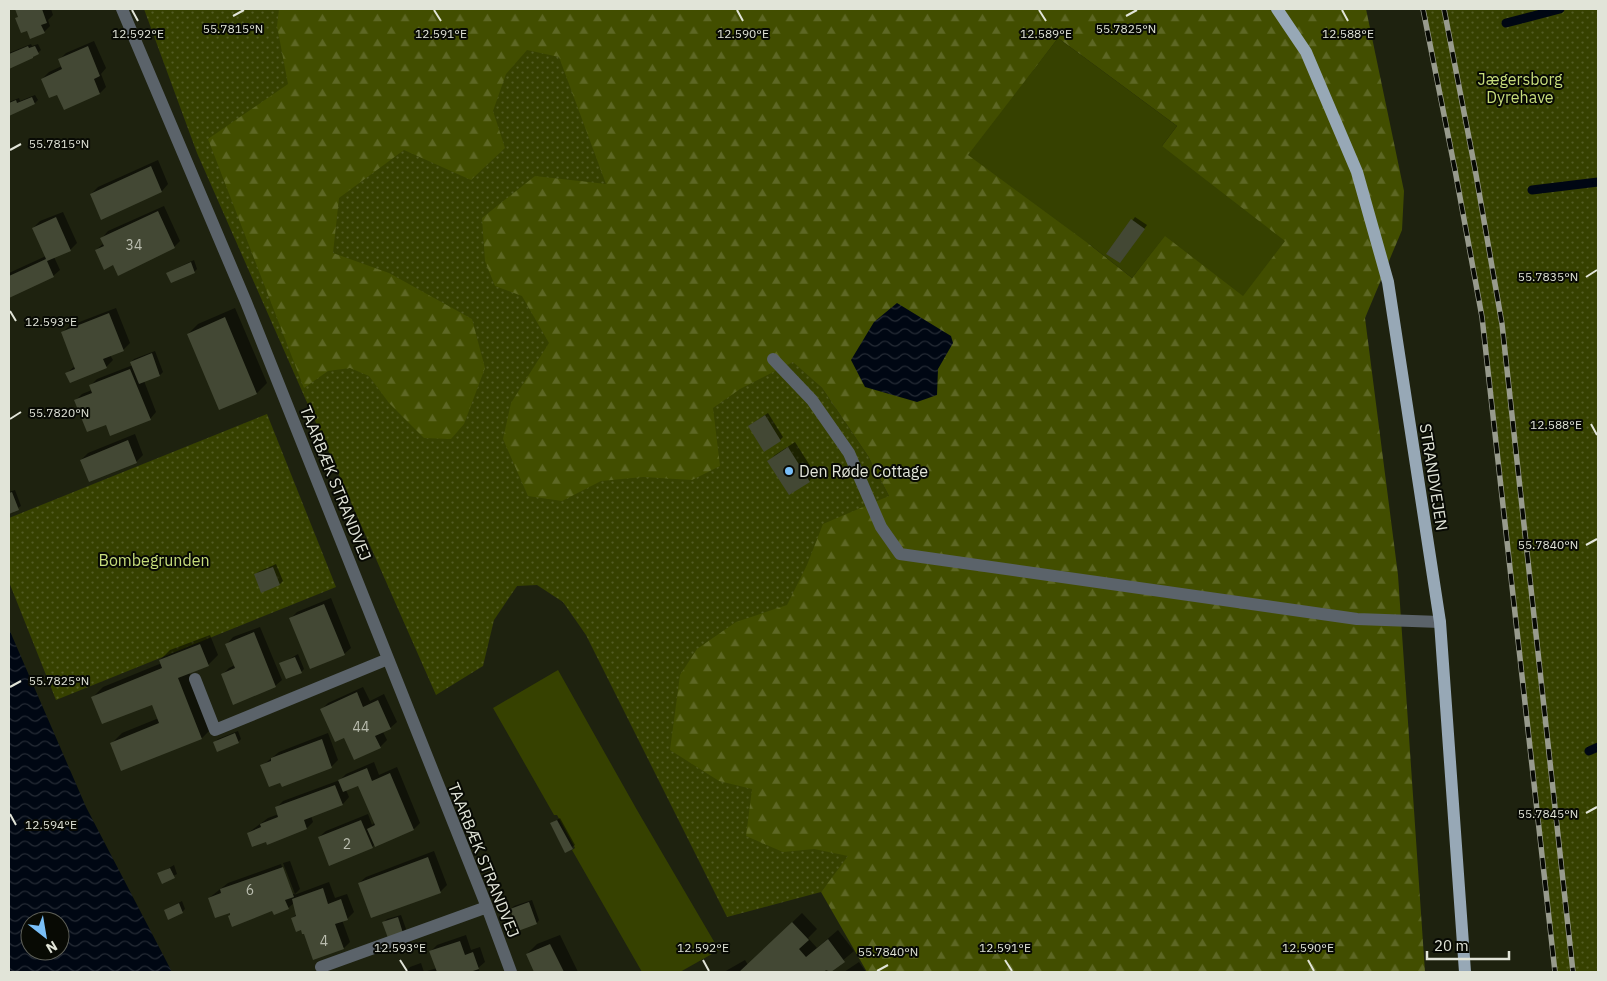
<svg xmlns="http://www.w3.org/2000/svg" width="1607" height="981" font-family="'IBM Plex Sans',sans-serif">
<defs>
<pattern id="grass-dots" width="8" height="8" patternUnits="userSpaceOnUse" patternTransform="scale(1.25)"><rect width="8" height="8" fill="#364100"/><path d="M2 2h.1M6 6h.1" fill="none" stroke="#535c24" stroke-width="1.8" stroke-linecap="round"/></pattern>
<pattern id="forest-firs" width="22" height="20" patternUnits="userSpaceOnUse" patternTransform="scale(1.25)"><rect width="22" height="20" fill="#424e00"/><path d="M5 1l3.5 6h-7zM16 11l3.5 6h-7z" fill="#5d6724"/></pattern>
<pattern id="water-waves" width="16" height="10" patternUnits="userSpaceOnUse" patternTransform="scale(1.25)"><rect width="16" height="10" fill="#000713"/><path d="M0 5q4-4 8 0t8 0" fill="none" stroke="#252b35"/></pattern>
</defs>
<rect width="100%" height="100%" fill="#1e220f"/>
<!-- grass -->
<path fill="url(#grass-dots)" d="M144,9H533L793,361L822,388L868,456L889,496L849,856L821,892L727,917L586,635L563,602L537,585L517,586L494,620L483,666L436,695L197,153Z
M1423,9H1598V972H1555L1482,317L1455,170Z
M267,414L336,587L56,700L9,582V518Z"/>
<!-- forest -->
<path fill="url(#forest-firs)" fill-rule="evenodd" d="M279,9H1366L1404,191L1402,230L1365,318L1398,575L1425,972H867L821,892L848,856L814,849L783,852L746,836L752,789L719,781L670,750L680,675L697,649L736,622L787,605L807,565L823,524L889,496L868,456L822,388L793,362L740,389L713,408L720,466L692,480L643,477L601,481L562,501L528,496L503,439L511,403L549,343L522,296L495,286L485,261L482,218L535,176L606,184L559,57L527,50L506,74L493,111L505,148L471,180L404,150L339,198L333,253L389,273L472,319L485,368L464,424L451,439L424,438L389,403L369,376L350,368L328,371L304,388L208,139L288,84L277,26ZM1058,38L1177,126L1162,146L1164,236L1132,278L1089,244L1016,94Z"/>
<!-- pitch -->
<path fill="#364100" d="M1058,38L1177,126L1162,146L1285,241L1243,296L1165,236L1132,278L1089,244L968,155Z
M558,670L637,810L719,950L680,972H642L572,850L575,848L557,815H554L493,708Z"/>
<!-- water -->
<path fill="url(#water-waves)" fill-rule="evenodd" d="M897,303L951,336L953,343L938,369L937,395L917,402L865,387L851,360L874,322Z
M9,629L86,807L172,972H9ZM30,921H60V951H30Z"/>
<!-- shadow -->
<path fill="#0007" d="M16,9H51L53,15L48,20L50,26L44,32L19,16Z
M94,41L106,68L101,74L106,87L100,93L42,79L49,72L62,66L59,60L66,53Z
M31,44L32,46L38,44L41,50L33,57L9,67V53Z
M35,95L38,100L35,103L9,115V102L19,98L20,101Z
M158,160L168,184L162,191L102,218L91,194L98,187Z
M164,206L180,241L174,247L114,264L96,250L103,244L102,238L108,231Z
M63,212L77,243L70,250L54,257L60,270L53,276L9,296V273L46,256L33,228L40,221Z
M1135,217L1147,225L1120,262L1108,253Z
M194,260L197,269L194,272L168,273L171,271Z
M116,308L130,343L123,350L110,355L113,360L106,367L67,373L75,366L62,333L69,326Z
M235,308L267,383L257,393L220,408L188,334L198,324Z
M155,351L163,372L160,375L144,381L156,412L150,419L106,423L76,400L82,394L92,390L91,385L97,379L133,365L131,362L134,359Z
M768,413L783,437L780,440L753,423Z
M135,434L143,455L136,462L81,460L88,453Z
M795,442L816,475L809,481L789,494L769,461L775,455Z
M15,490L21,506L9,513V492Z
M276,564L283,581L280,584L255,575L258,572Z
M331,598L351,648L344,654L291,618L297,612Z
M260,627L282,680L275,686L222,675L229,668L235,665L227,644L233,637Z
M210,635L218,655L208,665L189,672L212,728L202,738L122,769L112,743L122,733L159,718L153,703L93,697L103,687L162,663L160,660L170,650Z
M298,654L304,669L301,672L281,664Z
M363,687L370,701L384,694L397,722L390,728L383,732L387,740L380,747L344,736L322,709L328,703Z
M238,731L241,739L238,742H215L218,739Z
M328,733L338,760L332,766L282,785L262,766L279,752Z
M374,762L379,775L397,767L420,823L414,829L375,844L372,847L319,837L326,831L368,814L372,825L375,822L359,784L346,790L349,797L343,804L311,816L313,822L307,828L267,841L248,833L268,818L279,814L276,808L283,801L340,780L346,774Z
M560,818L575,845L566,851L551,824Z
M434,851L447,885L440,892L359,883L366,877Z
M290,861L300,889L294,895L329,882L335,898L347,894L354,912L347,919L342,920L350,942L344,948L305,932L292,918L297,914L294,903L288,908L231,914L230,911L209,898L228,883L281,864L292,894H295L283,863Z
M174,865L177,874L162,882L159,874Z
M532,900L539,920L537,923L511,909L514,906Z
M182,901L185,909L182,912L165,910Z
M802,913L817,929L808,938L817,948L838,930L854,951L829,972L827,969L822,972H724L745,960L748,965Z
M401,915L406,929L403,932L384,922L387,919Z
M466,935L471,950L480,947L485,962L478,968L480,972H405L410,967L421,963L424,972L437,968L431,951L437,945Z
M560,935L578,972H535L527,954L537,944Z
M859,962L866,972H844Z"/>
<g fill="none" stroke-linecap="round" stroke-linejoin="round">
<!-- stream -->
<path stroke="#000713" stroke-width="9" d="M1506,23L1560,9
M1532,190L1598,182
M1589,751L1598,747"/>
</g>
<!-- building -->
<path fill="#434834" d="M15,9H42L47,23L41,25L45,33L30,39L27,31L21,33L15,18L18,17Z
M28,46L29,48L35,46L39,54L33,57V58L9,69V54Z
M88,46L100,76L94,79L100,94L64,110L57,95L49,98L41,79L62,69L58,59Z
M32,97L35,104L9,116V103L16,100L17,103Z
M151,166L162,192L101,220L90,194Z
M158,211L175,248L118,276L113,265L104,270L95,250L104,246L100,238Z
M56,217L71,251L47,261L54,277L9,298V276L46,259L32,228Z
M1131,219L1145,229L1120,263L1106,254Z
M191,262L195,273L171,283L166,273Z
M109,313L124,351L103,359L107,368L70,383L65,373L75,369L61,332Z
M225,317L257,394L219,410L187,334Z
M152,353L160,376L139,384L130,362Z
M130,369L151,420L110,436L106,425L87,432L74,400L92,393L89,385Z
M765,415L781,441L764,452L748,426Z
M128,440L137,463L89,482L80,460Z
M788,447L810,482L789,495L767,461Z
M12,492L19,510L9,514V493Z
M273,567L280,585L261,593L254,574Z
M324,604L345,655L310,669L289,618Z
M254,632L276,687L233,705L221,674L235,668L225,644Z
M200,644L209,666L178,678L202,739L121,771L110,743L159,723L152,705L102,724L91,697L162,668L159,660Z
M295,657L302,673L286,679L279,663Z
M357,692L363,707L378,700L391,729L375,736L381,748L354,760L344,738L335,742L320,709Z
M235,733L239,743L217,752L213,742Z
M322,739L332,768L282,787L280,783L269,787L260,765L271,761V758Z
M367,768L372,781L390,773L414,830L375,847L367,829L375,825L358,786L343,792L338,780Z
M335,785L343,805L304,820L307,829L267,845L266,842L252,847L247,833L261,827L260,824L278,817L275,807Z
M361,820L373,848L329,866L318,837Z
M557,820L573,849L565,853L550,823Z
M428,857L441,893L371,918L358,883Z
M283,867L294,897L285,900L289,909L274,915L272,911L232,927L228,916L230,915V913L215,918L208,898L221,893L220,889Z
M170,868L175,878L162,884L157,873Z
M323,888L328,904L341,899L348,920L335,924L344,949L313,960L304,934H302L301,930L296,932L291,918L296,916L292,899Z
M529,902L537,924L518,931L510,909Z
M179,903L183,913L168,920L164,910Z
M398,917L403,933L388,938L382,922Z
M792,922L809,940L799,949L806,957L828,939L845,962L831,972L826,970L824,972H739Z
M460,941L465,955L473,952L479,969L470,972H437L429,951Z
M550,944L564,972H534L526,954Z"/>
<g fill="none" stroke-linecap="round" stroke-linejoin="round">
<!-- minor -->
<path stroke="#5b636a" stroke-width="12" d="M122,9L246,302L487,907L511,972
M773,359L812,400L849,453L881,527L900,554L1357,619L1440,622
M195,679L215,730L388,659
M321,967L487,907"/>
<!-- major -->
<path stroke="#97a8b6" stroke-width="12" d="M1277,9L1306,52L1357,172L1388,282L1440,622L1465,972"/>
<!-- rail casing -->
<g stroke="#989b8d" stroke-width="5.5">
<path id="rail" d="M1423,9L1455,170L1482,317L1555,972
M1444,9L1475,169L1502,324L1573,972"/>
</g>
<!-- rail -->
<use href="#rail" stroke="#080a04" stroke-width="4" stroke-dasharray="11" stroke-linecap="butt"/>
</g>
<!-- ticks -->
<path fill="none" stroke="#e1e4d8" stroke-width="2" d="M132,10L138,21M434,10L441,21M737,10L743,21M1039,10L1046,21M1342,10L1348,21M233,16L244,10M1126,16L1137,10M10,150L21,144M1586,277L1597,270M10,311L16,321M10,419L21,412M1591,424L1597,435M1586,545L1597,539M10,687L21,681M1586,813L1597,807M10,814L16,825M400,960L407,971M703,960L709,971M1005,960L1012,971M1308,960L1314,971M877,971L888,965"/>
<!-- markers -->
<circle fill="#79bff8" stroke="#080a04" stroke-width="2" cx="789" cy="471" r="5"/>
<g text-anchor="middle" stroke-width="4" stroke-linejoin="round" paint-order="stroke">
<!-- number labels -->
<g font-size="14" fill="#babdaf">
<text x="134" y="250">34</text>
<text x="361" y="732">44</text>
<text x="347" y="849">2</text>
<text x="250" y="895">6</text>
<text x="324" y="946">4</text>
</g>
<!-- park labels -->
<g font-size="16" fill="#c7dd7c" stroke="#080a04">
<text x="1520" y="85">Jægersborg<tspan x="1520" dy="18">Dyrehave</tspan></text>
<text x="154" y="566">Bombegrunden</text>
</g>
<!-- poi labels -->
<g font-size="16" fill="#e1e4d8" stroke="#080a04" text-anchor="start">
<text x="799" y="477">Den Røde Cottage</text>
</g>
<!-- street labels -->
<g font-size="16" fill="#e1e4d8" stroke="#080a04">
<text transform="translate(1434 477) rotate(81)" y="6">STRANDVEJEN</text>
<text transform="translate(336 483) rotate(68)" y="6">TAARBÆK STRANDVEJ</text>
<text transform="translate(484 860) rotate(68)" y="6">TAARBÆK STRANDVEJ</text>
</g>
</g>
<g font-size="12" text-anchor="middle" fill="#e1e4d8" stroke="#080a04" stroke-width="4" stroke-linejoin="round" paint-order="stroke">
<text x="233" y="33">55.7815°N</text>
<text x="1126" y="33">55.7825°N</text>
<text x="138" y="38">12.592°E</text>
<text x="441" y="38">12.591°E</text>
<text x="743" y="38">12.590°E</text>
<text x="1046" y="38">12.589°E</text>
<text x="1348" y="38">12.588°E</text>
<text x="59" y="148">55.7815°N</text>
<text x="1548" y="281">55.7835°N</text>
<text x="51" y="326">12.593°E</text>
<text x="59" y="417">55.7820°N</text>
<text x="1556" y="429">12.588°E</text>
<text x="1548" y="549">55.7840°N</text>
<text x="59" y="685">55.7825°N</text>
<text x="1548" y="818">55.7845°N</text>
<text x="51" y="829">12.594°E</text>
<text x="400" y="952">12.593°E</text>
<text x="703" y="952">12.592°E</text>
<text x="1005" y="952">12.591°E</text>
<text x="1308" y="952">12.590°E</text>
<text x="888" y="956">55.7840°N</text>
</g>
<!-- border -->
<rect width="1607" height="981" fill="none" stroke="#e1e4d8" stroke-width="20"/>
<!-- north arrow -->
<g transform="translate(45 936) rotate(149)"><circle r="24" fill="#080a04" stroke="#5f6159"/>
<path d="M0-4L9 19L0 12L-9 19Z" fill="#79bff8"/>
<text y="-8" font-size="14" font-weight="bold" text-anchor="middle" fill="#e1e4d8">N</text>
</g>
<!-- scale -->
<path d="M1427 951v8h82v-8" fill="none" stroke="#e1e4d8" stroke-width="2.5"/>
<text x="1434" y="951" font-size="15" fill="#e1e4d8" stroke="#080a04" stroke-width="4" paint-order="stroke">20 m</text>
</svg>
